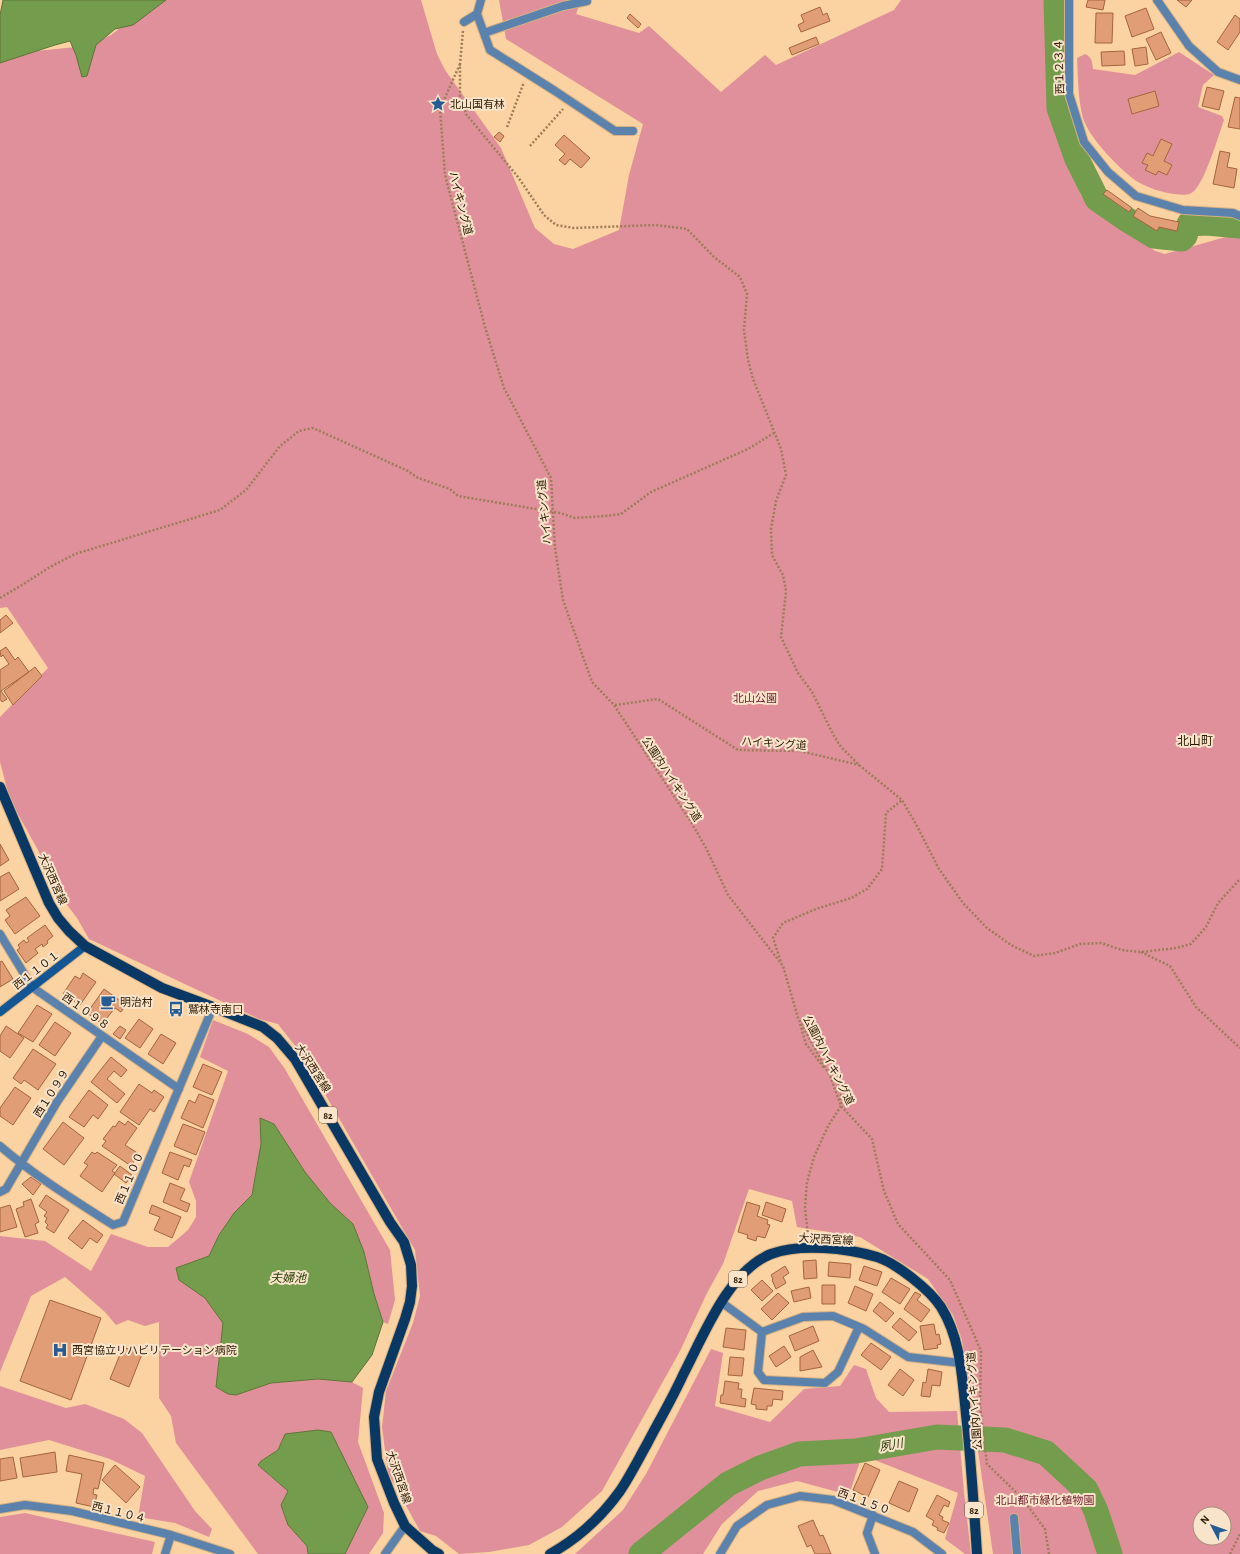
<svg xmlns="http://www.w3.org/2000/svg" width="1240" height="1554" font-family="'Alegreya Sans','Noto Sans JP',sans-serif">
<rect width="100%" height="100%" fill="#fbd2a1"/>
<!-- green -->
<path fill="#e0909a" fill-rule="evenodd" d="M157,0H421L437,54L445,70L501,148L535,228L554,244L573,249L619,230L629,175L643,124L506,39L499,0H581L576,14L639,33L649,26L721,92L765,55L776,65L894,10L901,0H1050L1060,109L1081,196L1155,251L1165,254L1240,233V1554H993L962,1340L953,1315L928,1279L860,1237L797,1227L792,1201L749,1189L723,1264L707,1293L680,1351L602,1491L562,1527L529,1545L489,1552L459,1554L436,1536L420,1531L388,1473L382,1427L386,1391L413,1323L420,1296L415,1250L303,1056L278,1024L259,1019L89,939L77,918L52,885L38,850L10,800L0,762V717L48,668L7,607L0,608V58L15,53L87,46L111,35ZM1200,1514H1224V1538H1200Z
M1179,52L1214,75L1203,85L1198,107L1222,116L1224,120C1218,137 1206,178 1195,190C1190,196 1182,195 1175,194C1163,193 1149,188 1138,182C1121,171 1089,138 1083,118C1078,99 1078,78 1077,58L1085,54C1092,57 1092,62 1093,69L1135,75Z
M213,1020L248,1034L269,1047L285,1069L390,1250L395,1300L388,1324L383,1322L374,1294L364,1253L353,1224L330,1203L305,1172L274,1124L260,1119L261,1144L252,1195L234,1213L219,1235L209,1256L176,1268L179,1280L205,1297L223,1323L216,1387L228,1394L236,1395L271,1383L318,1379L352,1382L363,1388L358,1442L384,1513L383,1533L369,1554H345L367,1507L331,1432L285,1434L278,1450L261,1461L269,1475L288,1491L281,1505L288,1525L307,1546L308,1554H258L176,1443L171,1416L159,1398V1322L145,1326L128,1320L116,1325L105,1312L65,1277L31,1296L0,1372V1236L45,1241L91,1271L111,1234L148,1247H168L188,1230L196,1217V1201L189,1182L228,1071L200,1057Z
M711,1349L723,1353L715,1406L770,1422L804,1389L840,1386L854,1365L866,1369L876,1398L889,1412L957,1411L964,1492L971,1554H965L945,1539L958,1493L862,1455L849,1495L797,1481L758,1491L722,1524L703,1554H575L623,1510L646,1474Z
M0,1386L66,1408L85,1404L124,1419L142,1433L195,1511L212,1529L209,1537L175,1523L138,1517L145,1476L110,1459L49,1440L0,1450Z
M25,1513L155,1542L152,1554H0V1517Z"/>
<!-- water -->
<path fill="#739c4d" stroke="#5e7536" d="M3,0H166L133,25L115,29L96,45L87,76L82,77L76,55L70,41L55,45L0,63V15Z
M260,1118L274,1124L305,1172L330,1203L353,1224L364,1252L374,1294L383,1322L372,1355L352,1382L318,1379L271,1383L236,1395L228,1394L216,1387L223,1323L205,1298L179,1280L176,1268L209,1256L219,1235L234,1213L252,1195L261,1144Z
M318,1430L331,1432L368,1507L345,1554H308L307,1546L288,1525L281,1505L288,1491L258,1465L261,1461L278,1450L285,1434Z"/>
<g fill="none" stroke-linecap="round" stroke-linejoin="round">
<!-- river -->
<path stroke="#739c4d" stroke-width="25" d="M1056,0L1059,108L1077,159L1097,199L1126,219L1154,236L1182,239L1185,236L1189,224L1207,223L1240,226
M641,1554L728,1484L760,1468L799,1454L856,1451L937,1437L1005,1440L1046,1453L1086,1490L1096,1511L1110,1554"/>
</g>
<!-- building -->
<path fill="#e19d75" stroke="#a4653e" d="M1088,0H1105L1103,10L1086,7Z
M1177,0H1192L1186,7Z
M820,7L823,15L827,13L830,21L801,32L798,25L804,22L801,15Z
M1146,8L1154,29L1132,37L1125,16Z
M1096,13H1113L1112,43H1095Z
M630,14L641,24L638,28L627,18Z
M1235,15L1240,19V32L1228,50L1217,42Z
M1161,32L1171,53L1156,60L1146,39Z
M816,37L819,44L792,55L789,48Z
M1146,47L1148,64L1135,66L1132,49Z
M1124,51L1125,65L1102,66L1101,52Z
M1207,87L1224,91L1219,110L1202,106Z
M1155,91L1159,106L1132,114L1128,99Z
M1235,97L1240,98V129L1228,127Z
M499,132L504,136L500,142L494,137Z
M564,135L590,158L581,168L570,159L565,165L559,160L565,154L555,145Z
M1161,139L1172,144L1164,161L1172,165L1167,175L1158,171L1156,175L1145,170L1148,165L1142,163L1147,153L1153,156Z
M1220,151L1230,153L1227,167L1237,169L1234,188L1213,184Z
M1107,190L1132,208L1129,212L1103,194Z
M1138,208L1150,216L1179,222L1177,231L1159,227L1157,231L1133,216Z
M6,615L13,623L0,633V620Z
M6,647L15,660L18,657L29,672L1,691L7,699L2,702L0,699V670L9,664L3,655L1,657L0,651Z
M35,667L42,676L13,705L4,691Z
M0,844L9,860L0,866Z
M9,872L19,889L0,901V877Z
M26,897L40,916L15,934L5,920L10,916L6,910Z
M45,925L53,936L47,941L48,943L43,947L42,944L35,949L38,953L26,963L17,950L20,948L18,945L24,940L26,943L29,941L27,938Z
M2,961L13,979L0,987V962Z
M83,973L96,982L80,1005L63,994L75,976L80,979Z
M104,989L126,1005L121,1012L115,1008L102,1024L87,1013Z
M37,1005L52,1014L33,1042L18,1033Z
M139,1019L153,1029L140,1048L125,1038Z
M55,1022L71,1033L55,1056L39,1045Z
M6,1026L24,1038L10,1058L0,1051V1036Z
M120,1026L126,1030L120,1039L113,1034Z
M161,1034L176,1043L163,1064L148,1054Z
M33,1049L56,1064L38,1090L24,1080L21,1084L13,1078Z
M111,1057L127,1070L121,1077L114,1071L107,1079L125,1094L117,1103L91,1082Z
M203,1064L222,1072L212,1095L193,1087Z
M139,1084L152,1093L154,1090L164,1097L154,1112L150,1109L139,1125L120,1112Z
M15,1087L31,1098L13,1125L0,1116V1108Z
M89,1090L108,1105L98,1119L93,1115L84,1127L69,1117Z
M199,1094L214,1100L203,1128L181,1118L189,1100L195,1103Z
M119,1121L125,1125L128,1121L137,1128L125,1145L139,1154L131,1166L102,1146L106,1141L103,1139L113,1126L115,1127Z
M63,1122L84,1138L64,1165L43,1149Z
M183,1124L205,1132L196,1155L174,1146Z
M92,1152L95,1154L97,1152L117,1165L112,1171L115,1173L102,1192L80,1176L88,1165L84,1163Z
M170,1152L192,1160L189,1167L184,1165L178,1180L162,1173Z
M120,1166L132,1175L126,1183L114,1174Z
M31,1177L41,1184L33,1195L22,1184Z
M170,1183L185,1189L180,1200L190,1204L187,1212L163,1202Z
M46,1195L69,1210L54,1233L46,1228L48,1225L45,1222L47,1218L44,1216L47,1212L39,1206Z
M31,1199L39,1222L35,1224L38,1233L25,1237L16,1209L24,1206L23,1202Z
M747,1202L760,1206L757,1216L768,1220L767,1224L770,1225L765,1238L757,1236L756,1241L747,1238L748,1235L738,1232Z
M766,1202L786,1209L782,1222L762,1215Z
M10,1205L17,1227L0,1232V1208Z
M152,1205L181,1217L172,1238L154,1230L160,1217L149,1213Z
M83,1220L103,1235L97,1243L90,1238L82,1249L68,1238Z
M816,1260L817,1278L804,1279L803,1261Z
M829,1262L851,1264L850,1278L828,1276Z
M785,1266L789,1273L783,1277L786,1283L776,1289L772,1280L773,1279L771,1275Z
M864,1266L882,1272L877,1286L859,1280Z
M891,1278L910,1289L900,1304L882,1292Z
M762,1280L773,1291L762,1301L751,1290Z
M822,1285H835V1304H822Z
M855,1286L873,1294L866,1311L848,1303Z
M809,1287L811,1298L794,1302L791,1291Z
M915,1292L921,1295L917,1300L930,1310L921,1322L904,1309Z
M778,1293L789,1303L772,1320L761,1309Z
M50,1300L101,1318L71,1400L20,1381Z
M880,1302L894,1313L886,1322L873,1311Z
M900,1318L917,1332L909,1341L892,1327Z
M934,1324L936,1335L939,1334L941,1344L937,1345L938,1348L924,1350L920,1326Z
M813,1326L819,1341L795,1351L789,1336Z
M726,1328L746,1330L744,1350L723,1347Z
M871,1343L891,1357L881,1370L861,1355Z
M784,1346L791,1357L776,1367L769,1356Z
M123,1347L142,1354L129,1387L110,1379Z
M813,1350L822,1367L800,1371V1357Z
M730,1357L744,1358L742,1376L728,1375Z
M900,1369L914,1380L903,1396L888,1385Z
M928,1369L942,1372L940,1386L932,1385L930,1397L921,1396L923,1382L926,1383Z
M725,1381L739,1383L738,1389H742L741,1398L746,1399L745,1407L720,1403L721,1395H723Z
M754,1388L783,1391L782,1400L773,1399L772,1406H767V1410L756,1409V1405L751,1404Z
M55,1452L57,1472L23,1477L20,1458Z
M69,1455L104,1463L98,1489L94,1488L93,1494L97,1495L94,1507L76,1503L82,1474L66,1471Z
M13,1457L17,1478L0,1481V1459Z
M865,1463L880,1470L868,1497L853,1490Z
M115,1465L140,1487L126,1503L102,1480Z
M899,1481L918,1489L909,1512L889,1503Z
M937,1495L950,1502L948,1507L944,1505L939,1515L943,1517L942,1520L949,1523L944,1533L937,1530L938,1528L932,1525L934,1521L926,1516Z
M813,1520L820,1536L823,1535L831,1554H815L811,1545L807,1547L798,1526Z"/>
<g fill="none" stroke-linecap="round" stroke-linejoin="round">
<!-- lane casing -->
<g stroke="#d6b184" stroke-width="10">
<path id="lane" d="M477,14L490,50L555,91L615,131H633
M464,22L477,14L481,0
M484,33L563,6L587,1
M1014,1518L1017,1554"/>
</g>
<!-- street casing -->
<g stroke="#d6b184" stroke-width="10">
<path id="street" d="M1069,0V94L1084,142L1108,172L1136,196L1183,210L1233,213L1240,216
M1157,0L1189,46L1218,72L1240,80
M0,934L32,987L179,1089
M0,1146C35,1176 74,1200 113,1225L123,1222L213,1007
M0,1192L6,1189L57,1102L102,1036
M721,1302L762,1332L803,1317L833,1316L864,1329L908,1357L960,1363
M762,1332L758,1372L764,1380L825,1383L838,1372L859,1327
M0,1509L25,1505L72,1511L171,1535L230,1554
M873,1515L867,1533L875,1554
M165,1554L171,1535
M385,1554L405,1526
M720,1554L737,1526L767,1505L800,1496L833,1500L913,1532L942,1554"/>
</g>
<!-- secondary casing -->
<g stroke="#d6b184" stroke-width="10">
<path id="secondary" d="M0,1012L85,946"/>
</g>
<!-- primary casing -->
<g stroke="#d6b184" stroke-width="12">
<path id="primary" d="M0,787L49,903L58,918L69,931L85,946L162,988L213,1007L263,1027L277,1038L295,1059L390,1222L404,1242L411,1265L412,1286L410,1302L405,1319L379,1392L374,1417L377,1459L394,1503L405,1526L432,1550L439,1554
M550,1554C577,1539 602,1516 620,1491C630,1476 638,1460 647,1444C659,1421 672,1399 683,1375C703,1337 728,1271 771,1254C800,1243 847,1248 877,1257C896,1263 930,1290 941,1307C961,1339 962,1378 966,1414C971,1461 974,1507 977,1554"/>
</g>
<!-- path -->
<path stroke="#9c7d58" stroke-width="2.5" stroke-dasharray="2 2" stroke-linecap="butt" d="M463,31L460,64V96L466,114L518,177L544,215L556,225L574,228L656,225L687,229L714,257L740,277L747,294L744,330L748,360L753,379L781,449L786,475L776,501L771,529L772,555L783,575L786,591L781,637L798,673L812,692L834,736L841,747L859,765L902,800L917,826L939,869L963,903L987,928L1011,945L1034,956L1055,953L1080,944L1101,943L1122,950L1141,952L1176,948L1191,944L1206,927L1218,903L1240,879
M460,64L440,109L445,175L485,327L504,388L551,478L555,548L563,600L592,682L614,705L691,822L706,848L728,895L783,966L798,1018L830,1076L841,1106L872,1139L884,1191L898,1224L950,1280L981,1351L980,1405L987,1464L1021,1497L1045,1529L1049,1554
M507,127L524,82
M530,146L563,109
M0,598L22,585L50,567L75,554L220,510L246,490L280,446L299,431L313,428L408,471L418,478L450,489L458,496L560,513L575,518L605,516L621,514L651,492L748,449L774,433
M615,705L658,699L738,750L800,751L859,765
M1141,952L1170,966L1196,1007L1240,1048
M782,965L773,938L783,923L816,909L851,898L867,889L882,869L886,813L902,800
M800,1024L806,1044L824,1068
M808,1236L805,1208L807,1182L814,1157L828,1126L841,1106V1086L830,1076
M1230,1554L1240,1534"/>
<!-- lane -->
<use href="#lane" stroke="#5b82ad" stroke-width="8"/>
<!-- street -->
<use href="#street" stroke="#5b82ad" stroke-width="8"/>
<!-- secondary -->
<use href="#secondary" stroke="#125694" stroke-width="8"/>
<!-- primary -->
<use href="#primary" stroke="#093864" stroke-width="10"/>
</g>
<!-- icons -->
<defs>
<g id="sight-bare" transform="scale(1.2)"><path d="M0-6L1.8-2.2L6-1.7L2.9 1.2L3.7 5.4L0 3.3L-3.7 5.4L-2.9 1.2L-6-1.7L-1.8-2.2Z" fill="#255c94" stroke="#f8e3cb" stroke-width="2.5" paint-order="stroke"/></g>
<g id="cafe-bare" transform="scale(1.2)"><path d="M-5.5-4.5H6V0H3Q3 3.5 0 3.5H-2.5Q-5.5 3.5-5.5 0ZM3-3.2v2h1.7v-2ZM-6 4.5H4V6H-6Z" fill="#255c94" stroke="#f8e3cb" stroke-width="2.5" paint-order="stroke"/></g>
<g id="bus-bare" transform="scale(1.2)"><path d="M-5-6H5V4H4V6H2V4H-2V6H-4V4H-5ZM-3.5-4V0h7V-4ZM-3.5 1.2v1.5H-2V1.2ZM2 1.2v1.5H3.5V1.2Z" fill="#255c94" stroke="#f8e3cb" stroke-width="2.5" paint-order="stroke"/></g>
<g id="hospital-bare" transform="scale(1.2)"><path d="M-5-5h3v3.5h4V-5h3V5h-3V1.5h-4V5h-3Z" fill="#255c94" stroke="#f8e3cb" stroke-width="2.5" paint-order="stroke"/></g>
</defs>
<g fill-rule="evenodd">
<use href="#sight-bare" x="438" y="104"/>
<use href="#cafe-bare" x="108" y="1002"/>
<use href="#bus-bare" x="176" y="1009"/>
<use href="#hospital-bare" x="60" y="1350"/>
</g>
<g text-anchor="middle" stroke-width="4" stroke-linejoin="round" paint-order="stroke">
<!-- shield labels -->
<g fill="#f8e3cb" stroke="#69563e" stroke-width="1">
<rect x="319" y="1107" width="18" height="16" rx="3"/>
<rect x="729" y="1271" width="18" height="16" rx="3"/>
<rect x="965" y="1502" width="18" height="16" rx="3"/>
</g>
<g font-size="10" font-weight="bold" fill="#2c1901">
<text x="328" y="1119">82</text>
<text x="738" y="1283">82</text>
<text x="974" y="1514">82</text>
</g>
<!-- street labels -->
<g font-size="11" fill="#2c1901" stroke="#f8e3cb">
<text transform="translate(1059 67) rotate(-92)" y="4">西１２３４</text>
<text transform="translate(461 203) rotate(76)" y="4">ハイキング道</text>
<text transform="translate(544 512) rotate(-95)" y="4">ハイキング道</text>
<text transform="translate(774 743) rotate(4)" y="4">ハイキング道</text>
<text transform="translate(672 779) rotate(57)" y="4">公園内ハイキング道</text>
<text transform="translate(53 879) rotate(66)" y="4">大沢西宮線</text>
<text transform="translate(36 970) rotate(-38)" y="4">西１１０１</text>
<text transform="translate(86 1011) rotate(35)" y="4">西１０９８</text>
<text transform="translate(829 1060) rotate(63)" y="4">公園内ハイキング道</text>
<text transform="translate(313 1068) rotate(57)" y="4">大沢西宮線</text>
<text transform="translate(51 1093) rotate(-57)" y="4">西１０９９</text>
<text transform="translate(129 1178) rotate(-67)" y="4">西１１００</text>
<text transform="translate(826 1239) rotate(3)" y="4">大沢西宮線</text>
<text transform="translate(974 1401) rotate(-94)" y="4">公園内ハイキング道</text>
<text transform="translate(399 1477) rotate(71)" y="4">大沢西宮線</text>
<text transform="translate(864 1501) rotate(20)" y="4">西１１５０</text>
<text transform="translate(119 1512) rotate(14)" y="4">西１１０４</text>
</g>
<!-- poi labels -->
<g font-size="11" fill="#2c1901" stroke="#f8e3cb" text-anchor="start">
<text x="450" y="108">北山国有林</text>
<text x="120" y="1006">明治村</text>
<text x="188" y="1013">鷲林寺南口</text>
<text x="72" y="1354">西宮協立リハビリテーション病院</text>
</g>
<!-- park labels -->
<g font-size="11" fill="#6e192d" stroke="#f8e3cb">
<text x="755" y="702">北山公園</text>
<text x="1045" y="1504">北山都市緑化植物園</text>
</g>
<!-- neighbourhood labels -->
<g font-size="12" fill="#2c1901" stroke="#f8e3cb">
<text x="1195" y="745">北山町</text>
</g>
<!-- water labels -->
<g font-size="12" font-style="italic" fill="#223d01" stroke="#f8e3cb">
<text x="288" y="1282">夫婦池</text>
<text transform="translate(891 1445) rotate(-10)" y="4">夙川</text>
</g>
</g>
<!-- north arrow -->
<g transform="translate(1212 1526) rotate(311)"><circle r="19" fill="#f8e3cb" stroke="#a6927a"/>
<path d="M0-3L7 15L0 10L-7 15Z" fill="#255c94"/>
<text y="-6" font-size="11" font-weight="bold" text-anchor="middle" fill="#2c1901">N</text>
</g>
</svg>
